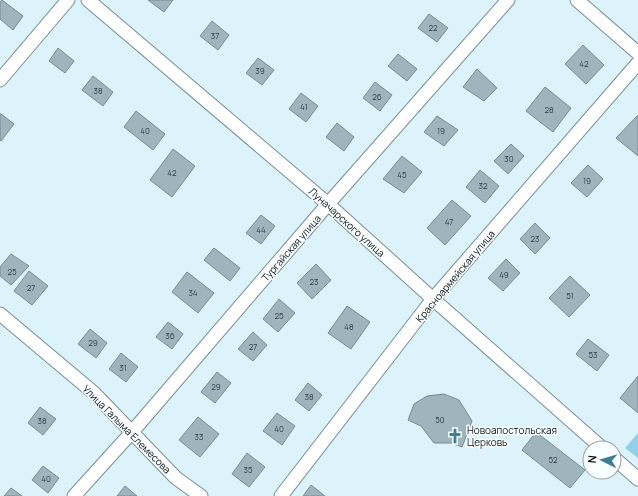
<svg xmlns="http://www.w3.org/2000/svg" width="638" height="496" font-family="Manrope,sans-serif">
<rect width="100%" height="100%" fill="#dcf3fc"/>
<!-- green -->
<path fill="#91d0e8" d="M638,433V458L625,448Z"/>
<!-- building -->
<path fill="#9fb5be" stroke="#778c94" d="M2,0L23,16L13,30L0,19V2Z
M148,0H173L164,12Z
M429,14L448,28L437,42L418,28Z
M212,21L229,35L218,50L200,36Z
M583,45L604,65L586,84L565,64Z
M58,48L74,61L65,73L49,61Z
M398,54L417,69L407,81L388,66Z
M258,58L274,70L262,85L246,73Z
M477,69L497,88L484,101L463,87Z
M93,76L113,92L103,106L82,90Z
M375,82L392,95L380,111L363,98Z
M545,87L571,108L553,132L526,111Z
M301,93L318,106L306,122L289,109Z
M136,111L165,134L153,150L124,127Z
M0,114H1L14,124L1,141L0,140Z
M638,115V156L616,138Z
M437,116L458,130L444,146L424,132Z
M337,123L354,137L344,151L326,137Z
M511,144L524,156L508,174L494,161Z
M173,149L195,166L172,197L150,180Z
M402,156L422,172L404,193L383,179Z
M588,165L603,179L587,197L571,183Z
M480,170L499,186L485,203L466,187Z
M452,200L471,216L445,245L427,228Z
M261,215L275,226L261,244L246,233Z
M535,223L550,238L535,254L520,239Z
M214,248L240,268L230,281L204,260Z
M11,254L29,266L11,285L0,276V267Z
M506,259L520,273L503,291L488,278Z
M316,264L331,280L312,299L297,283Z
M29,271L48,286L32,305L14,291Z
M187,272L214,293L198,313L172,292Z
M570,276L590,295L569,317L549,298Z
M279,299L295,313L278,332L263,319Z
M347,306L370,322L351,349L328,333Z
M168,322L183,334L172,349L156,337Z
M90,329L107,343L96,358L78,344Z
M253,332L267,345L253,361L238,349Z
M588,339L609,355L597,371L576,354Z
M121,353L138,367L126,382L109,369Z
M217,372L231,383L215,403L201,392Z
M638,376V413L620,398Z
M308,383L322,395L309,411L295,400Z
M444,394L459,400L472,421L462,447L452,443H434L421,426L408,420L414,404L427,396Z
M40,407L56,419L43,435L28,423Z
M277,413L295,426L282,445L263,431Z
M198,417L219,434L200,457L179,440Z
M536,432L585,470L570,488L522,450Z
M247,453L265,467L249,487L232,474Z
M43,466L59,478L48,493L32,480Z
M311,485L325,496H303Z
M125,486L137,496H117Z
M11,488L22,496H4Z"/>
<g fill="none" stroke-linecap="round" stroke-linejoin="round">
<!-- street casing -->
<g stroke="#788d95" stroke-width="15">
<path id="street" d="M88,0L328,204L433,299L602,448
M577,0L638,53
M0,80L68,0
M0,314L94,393L176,478L201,496
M614,458L638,479
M74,496L132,432L328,204L508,0
M281,496L433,299L638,63"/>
</g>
<!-- street -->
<use href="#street" stroke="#fff" stroke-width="13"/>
</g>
<!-- icons -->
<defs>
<g id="church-bare" transform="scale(1.2)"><path d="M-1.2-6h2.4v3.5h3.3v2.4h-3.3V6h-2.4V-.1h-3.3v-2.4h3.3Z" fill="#3f7d92" stroke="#f8fdfe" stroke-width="2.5" paint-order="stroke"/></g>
</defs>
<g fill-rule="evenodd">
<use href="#church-bare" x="455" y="436"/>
</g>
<g text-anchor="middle" stroke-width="3" stroke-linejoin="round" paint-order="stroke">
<!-- number labels -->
<g font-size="8" fill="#333e44">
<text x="433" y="31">22</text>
<text x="215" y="39">37</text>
<text x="584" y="67">42</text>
<text x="260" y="74">39</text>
<text x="98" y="94">38</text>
<text x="377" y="100">26</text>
<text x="304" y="110">41</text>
<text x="549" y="113">28</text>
<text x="145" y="134">40</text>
<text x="441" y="134">19</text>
<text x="509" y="162">30</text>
<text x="172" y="176">42</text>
<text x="402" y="178">45</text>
<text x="587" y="184">19</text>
<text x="483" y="189">32</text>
<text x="449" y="225">47</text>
<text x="261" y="233">44</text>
<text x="535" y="242">23</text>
<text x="12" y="275">25</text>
<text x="504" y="278">49</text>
<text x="314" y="285">23</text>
<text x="31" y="291">27</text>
<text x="193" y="296">34</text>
<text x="570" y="299">51</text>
<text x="279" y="319">25</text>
<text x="349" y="330">48</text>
<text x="170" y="339">36</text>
<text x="93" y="346">29</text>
<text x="253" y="350">27</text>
<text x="593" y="358">53</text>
<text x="123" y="371">31</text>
<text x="216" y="390">29</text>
<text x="309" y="400">38</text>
<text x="440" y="423">50</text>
<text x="42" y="424">38</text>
<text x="279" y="432">40</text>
<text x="199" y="440">33</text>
<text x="553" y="463">52</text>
<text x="248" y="473">35</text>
<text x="46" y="482">40</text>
</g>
<!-- street labels -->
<g font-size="10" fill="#0f171b" stroke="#f8fdfe">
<text transform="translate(347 222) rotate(42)" y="4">Луначарского улица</text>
<text transform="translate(291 248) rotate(-49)" y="4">Тургайская улица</text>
<text transform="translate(455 276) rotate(-50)" y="4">Красноармейская улица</text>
<text transform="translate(127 429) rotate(45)" y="4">Улица Галыма Елемесова</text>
</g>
<!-- poi labels -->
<g font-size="10" fill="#0f171b" stroke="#f8fdfe" text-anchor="start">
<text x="467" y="434">Новоапостольская<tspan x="467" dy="12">Церковь</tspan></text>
</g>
</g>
<!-- north arrow -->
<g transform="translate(602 460) rotate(275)"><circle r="19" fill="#f8fdfe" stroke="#9ba1a3"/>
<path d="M0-3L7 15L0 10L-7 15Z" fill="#3f7d92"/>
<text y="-6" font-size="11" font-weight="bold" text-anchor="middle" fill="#0f171b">N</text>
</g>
</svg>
